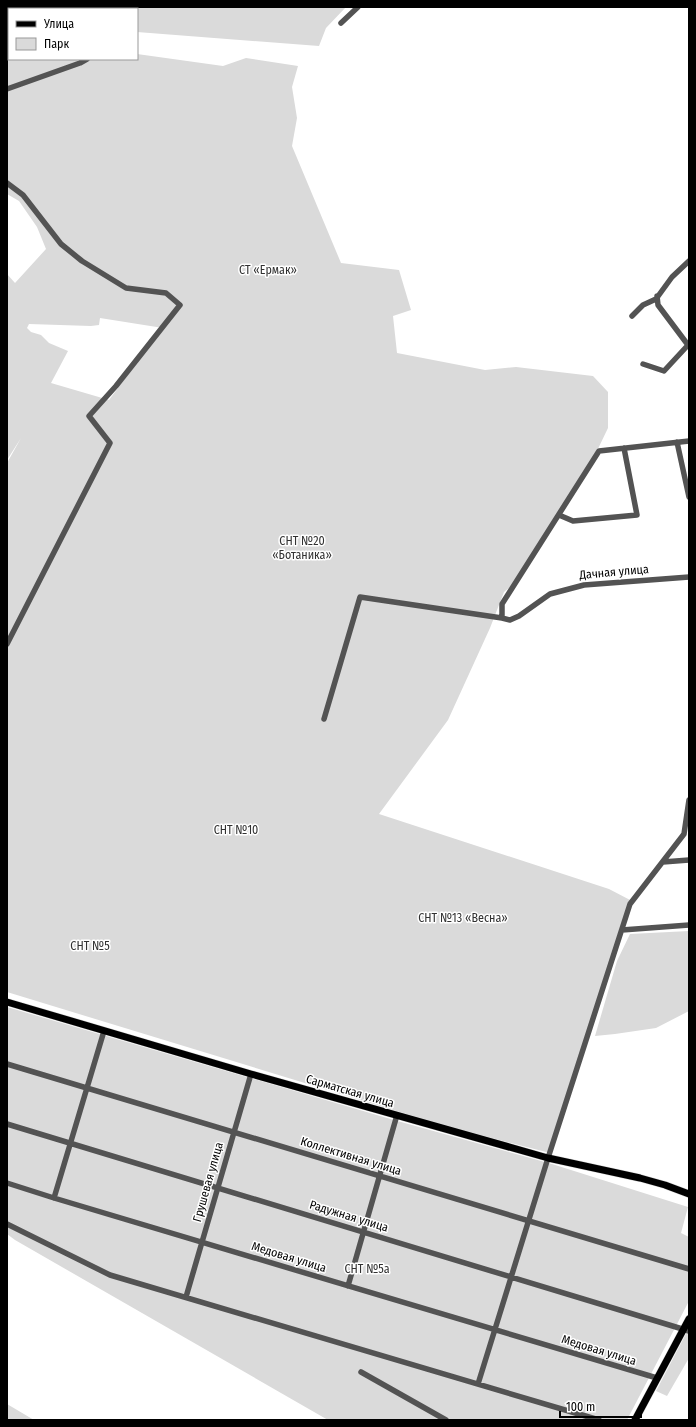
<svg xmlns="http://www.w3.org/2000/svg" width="696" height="1427" font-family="'Fira Sans Condensed',sans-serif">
<rect width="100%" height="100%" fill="#fff"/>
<!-- green -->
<path fill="#dadada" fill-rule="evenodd" d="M7,7H13L15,9H9V59H137V54L223,66L246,58L298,66L292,87L297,118L292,146L341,263L399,270L411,310L393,316L397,353L485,370L516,367L593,376L608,392V428L595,455L521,578L504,592L490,628L448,720L379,814L609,889L632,901L550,1153L452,1128L7,992V463L21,438L7,460V274L15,283L46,249L37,227L19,201L7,194ZM100,318L163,328L109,400L51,383L68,351L49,343L41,335L31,332L27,328L29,324L91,326L99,325Z
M22,7H346L326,28L319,46L137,32V9H22Z
M689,931V1011L656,1028L615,1034L595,1036L617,961L630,934Z
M7,1007L394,1120L552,1164L688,1207L681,1233L689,1237V1301L627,1420H328L15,1240L7,1234Z
M689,1328V1358L667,1396L656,1391Z
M7,1404L34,1420H7Z"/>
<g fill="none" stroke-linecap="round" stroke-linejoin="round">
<!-- major casing -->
<g stroke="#dbdbdb" stroke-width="8">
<path id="major" d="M7,1002L251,1074L548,1158L640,1178L665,1185L689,1194
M635,1420L689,1319"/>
</g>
<!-- minor -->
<path stroke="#535353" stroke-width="5.5" d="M14,7V9
M341,23L358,7
M7,89L80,63L87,59
M7,183L23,195L61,244L82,261L126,288L166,293L180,305L116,386L89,416L110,443L7,644
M657,296L658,305L688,345
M632,316L643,305L656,299L672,277L689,261
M643,364L664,371L689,344
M677,442L689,497
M559,515L573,521L637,515L624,448
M502,618V604L599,451L689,441
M324,719L360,597L502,618L510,620L519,616L550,594L584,585L689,577
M663,862L689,860
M622,930L689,925
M7,1064L689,1269
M7,1124L689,1331
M7,1183L54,1198L657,1378
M54,1198L104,1031
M7,1224L110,1275L599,1420
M348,1286L397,1115
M186,1297L251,1074
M361,1372L446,1420
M478,1384L548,1158L630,904L684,834L689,800"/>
<!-- major -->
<use href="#major" stroke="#000" stroke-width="7"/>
</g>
<g text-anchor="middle" stroke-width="3" stroke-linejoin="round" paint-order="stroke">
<!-- park labels -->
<g font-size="12" fill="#313131" stroke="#fff">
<text x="268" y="274">СТ «Ермак»</text>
<text x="302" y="545">СНТ №20<tspan x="302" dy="14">«Ботаника»</tspan></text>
<text x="236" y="834">СНТ №10</text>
<text x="463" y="922">СНТ №13 «Весна»</text>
<text x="90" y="950">СНТ №5</text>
<text x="367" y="1273">СНТ №5а</text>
</g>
<!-- street labels -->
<g font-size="12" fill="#000" stroke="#fff">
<text transform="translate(614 572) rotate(-5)" y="4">Дачная улица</text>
<text transform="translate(350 1091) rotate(16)" y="4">Сарматская улица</text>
<text transform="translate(351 1156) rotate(17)" y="4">Коллективная улица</text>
<text transform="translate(208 1182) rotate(-74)" y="4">Грушевая улица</text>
<text transform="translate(349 1216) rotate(17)" y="4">Радужная улица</text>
<text transform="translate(289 1257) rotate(17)" y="4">Медовая улица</text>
<text transform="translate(599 1350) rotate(17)" y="4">Медовая улица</text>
</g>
</g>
<!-- border -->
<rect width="696" height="1427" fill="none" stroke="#000000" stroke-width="16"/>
<!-- legend -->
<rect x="8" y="8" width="130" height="52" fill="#ffffff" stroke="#999999"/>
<rect x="16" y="21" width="20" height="6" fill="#000000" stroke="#999999"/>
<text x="44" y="28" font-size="12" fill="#000000">Улица</text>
<rect x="16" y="38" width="20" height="12" fill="#dadada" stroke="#999999"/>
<text x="44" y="48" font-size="12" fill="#000000">Парк</text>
<!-- scale -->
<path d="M560 1411v6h81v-6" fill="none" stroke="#000000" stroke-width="2"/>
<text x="566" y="1411" font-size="12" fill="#000000" stroke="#ffffff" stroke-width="3" paint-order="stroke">100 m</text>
</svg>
